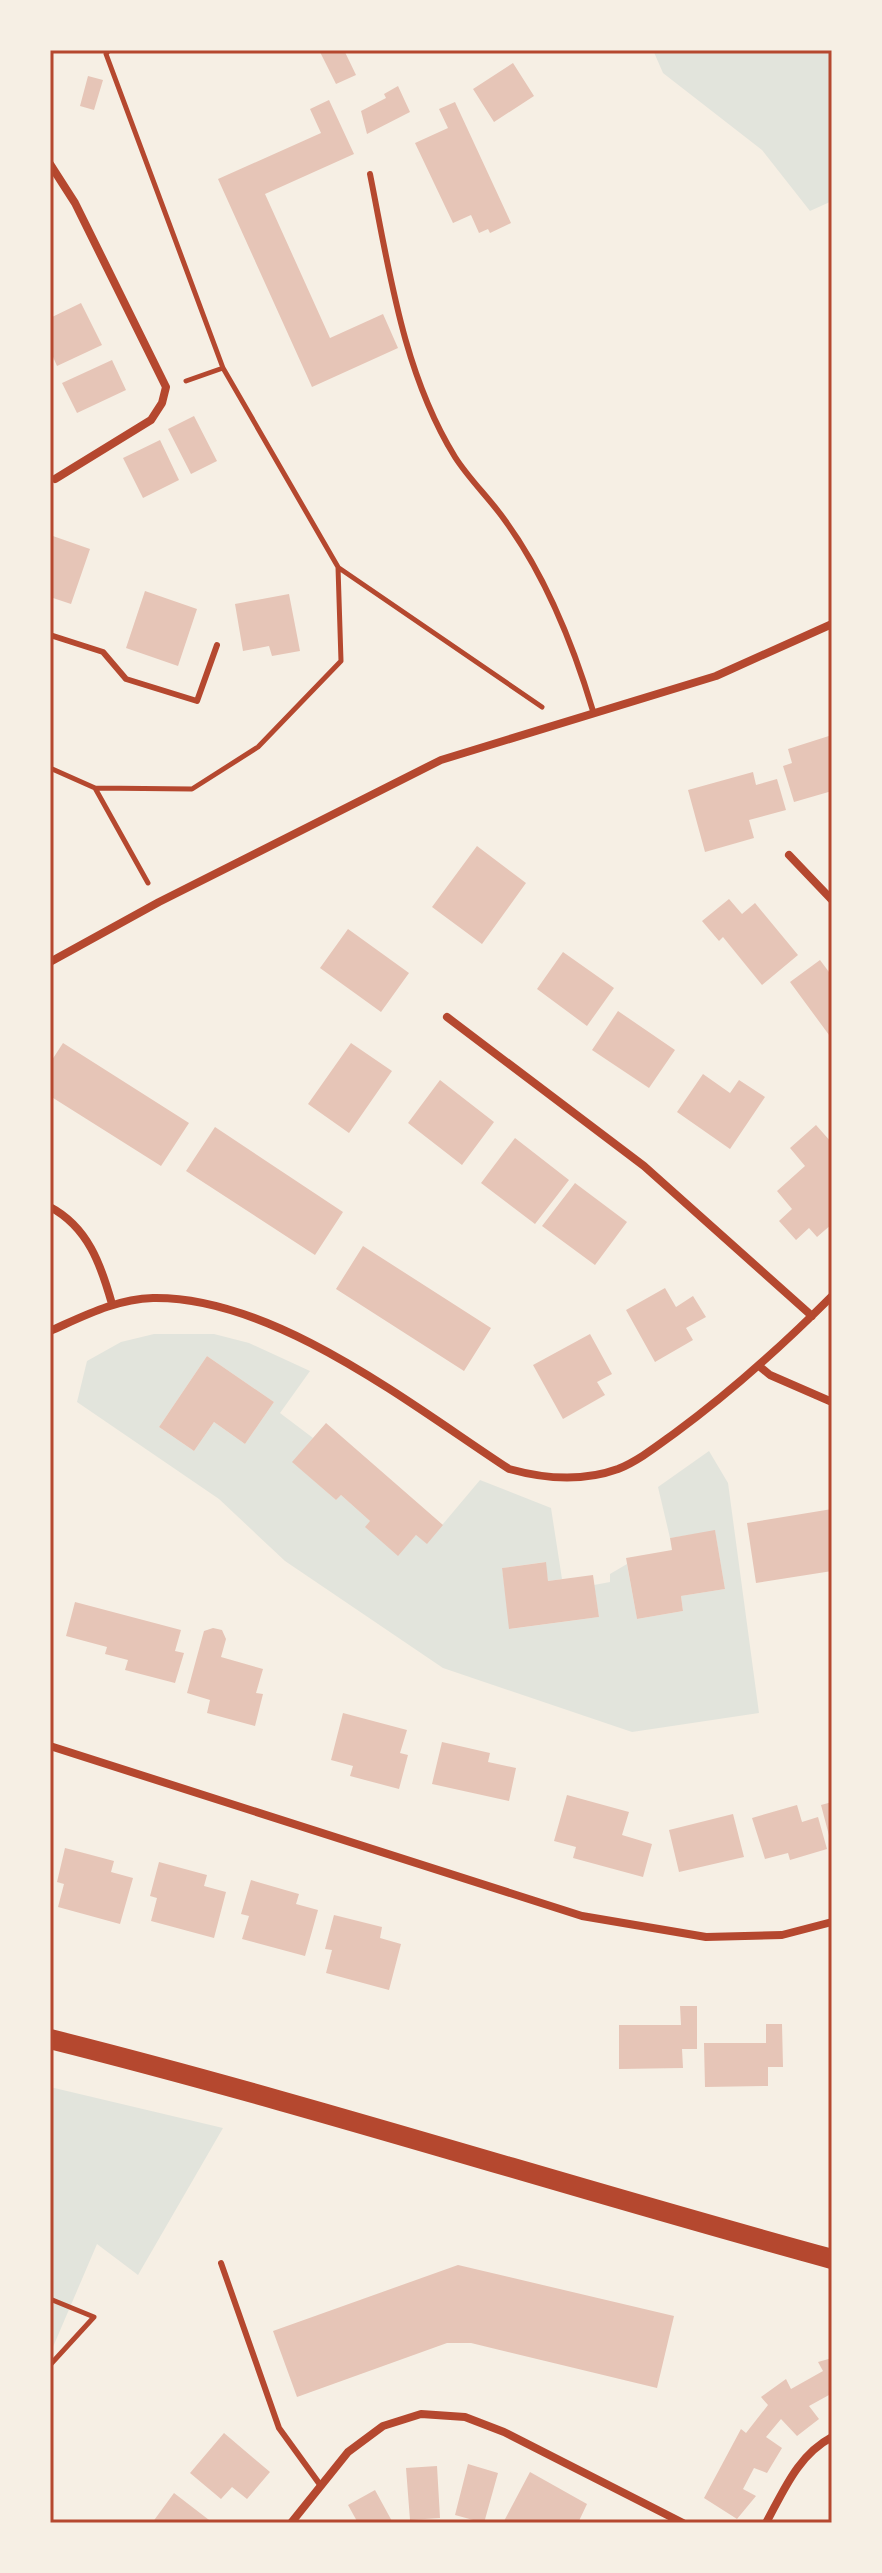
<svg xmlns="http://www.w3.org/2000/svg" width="882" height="2573" font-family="'Asap Condensed',sans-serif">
<rect width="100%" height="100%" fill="#f6efe4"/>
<!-- green -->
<path fill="#e2e4dc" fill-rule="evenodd" d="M653,50H832V201L810,211L762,150L663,73Z
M154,1334H214L249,1343L310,1371L280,1413L313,1438L293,1462L336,1500L341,1495L370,1521L398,1555L416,1535L427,1543L480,1480L551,1508L562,1579L548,1581L545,1562L502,1568L510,1629L599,1617L594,1585L610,1582V1574L627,1564L637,1619L683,1611L681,1596L725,1589L715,1531L670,1538L658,1487L709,1451L728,1483L759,1713L632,1732L443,1668L285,1561L219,1499L77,1402L87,1361L121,1342ZM207,1356L274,1402L245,1444L214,1422L194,1451L159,1427Z
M50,2087L223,2128L138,2275L97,2244L50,2354Z"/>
<!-- building -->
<path fill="#e6c5b7" d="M319,50H344L356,75L336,84Z
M513,63L534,96L494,122L473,89Z
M88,76L103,80L94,110L80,106Z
M398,86L410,112L367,134L361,111L386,98L384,94Z
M329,100L354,154L265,194L330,338L383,314L398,348L312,387L218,179L321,133L310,109Z
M455,102L511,223L490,233L488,229L479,233L471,215L453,223L415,143L448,128L439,109Z
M81,303L102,345L57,366L50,350V318Z
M112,360L126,390L77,413L62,383Z
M194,416L217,461L191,474L168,429Z
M160,440L179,480L143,498L123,458Z
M50,535L90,549L71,604L50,597Z
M145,591L197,609L178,666L126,648Z
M289,594L300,651L272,656L269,646L243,651L235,604Z
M832,735V791L794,802L783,766L792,763L788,749Z
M753,772L756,785L777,779L786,810L749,820L754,838L705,852L688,790Z
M477,846L526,883L482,944L432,907Z
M729,899L742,914L755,903L798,955L762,985L723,937L719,941L702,921Z
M348,929L409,973L381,1012L320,968Z
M563,952L614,988L587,1026L537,989Z
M820,960L832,976V1039L790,982Z
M618,1011L675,1050L649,1088L592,1050Z
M63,1043L189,1123L161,1166L50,1096V1063Z
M351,1043L392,1071L349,1133L308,1104Z
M703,1074L730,1093L739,1080L765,1097L730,1149L677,1112Z
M440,1080L494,1122L462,1165L408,1123Z
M816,1125L832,1143V1224L817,1237L809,1228L796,1240L779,1221L792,1209L777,1191L805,1166L790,1148Z
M215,1127L343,1212L315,1255L186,1171Z
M515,1138L569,1180L535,1224L481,1183Z
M575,1183L627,1222L595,1265L542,1226Z
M363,1246L491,1328L464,1371L336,1289Z
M665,1288L676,1307L693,1296L706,1317L686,1328L693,1340L655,1362L626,1310Z
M590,1334L612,1374L597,1382L605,1395L563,1419L533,1365Z
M207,1356L274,1402L245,1444L214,1422L194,1451L159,1427Z
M326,1423L443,1525L427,1544L416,1535L398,1556L365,1527L370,1521L341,1495L336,1500L292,1462Z
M832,1509V1571L756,1583L747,1523Z
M715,1530L725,1589L681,1596L683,1611L637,1619L626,1558L672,1550L670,1538Z
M546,1562L548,1581L593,1575L599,1617L509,1629L502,1568Z
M75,1602L181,1630L175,1651L184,1653L175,1683L125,1670L128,1660L105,1654L107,1647L66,1636Z
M213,1628L222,1630L226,1639L221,1657L263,1669L256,1693L263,1694L255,1726L207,1713L210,1700L187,1693L204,1631Z
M343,1713L407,1730L400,1753L408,1755L399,1789L350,1776L353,1766L331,1760Z
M442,1742L490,1753L488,1762L516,1768L509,1801L432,1784Z
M567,1795L629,1812L622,1835L652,1844L643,1877L573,1858L576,1847L554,1841Z
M832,1802V1842L831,1843L821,1805Z
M797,1805L802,1822L818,1817L827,1849L790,1860L788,1853L765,1859L752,1818Z
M733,1814L744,1857L679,1872L669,1830Z
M65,1848L114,1861L111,1872L133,1878L120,1924L58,1907L64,1884L57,1882Z
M159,1862L207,1875L204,1886L226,1892L214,1938L151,1921L157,1898L150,1896Z
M251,1880L299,1894L296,1904L318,1910L305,1956L242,1939L249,1916L241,1914Z
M334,1915L382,1927L380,1938L401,1944L389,1990L326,1973L332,1950L325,1949Z
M680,2006H697V2049H682L683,2068L619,2069V2025H681Z
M766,2024H782L783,2067H768V2086L705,2087L704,2043H766Z
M458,2265L674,2316L657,2388L471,2343H447L297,2397L273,2331Z
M832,2358V2401L829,2395L809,2406L819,2419L797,2436L781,2419L766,2437L782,2448L767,2473L754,2468L743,2489L756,2496L737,2519L704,2498L741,2429L746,2433L768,2405L761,2397L786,2379L791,2389L823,2371L818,2362Z
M224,2433L270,2472L247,2499L232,2487L221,2499L190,2473Z
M468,2464L498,2473L484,2523L455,2515Z
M437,2466L440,2518L410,2520L406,2468Z
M530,2472L587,2504L578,2523L504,2521Z
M375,2490L393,2523H358L348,2505Z
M174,2493L213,2523H152Z"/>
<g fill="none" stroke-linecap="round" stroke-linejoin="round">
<!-- path -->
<path stroke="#b5482f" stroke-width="5" d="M109,50L106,54L223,368
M339,568L542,707
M50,768L95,788L192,789L258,747L341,661L338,567L223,368L186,381
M95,788L148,883
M50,2299L94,2317L50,2365"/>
<!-- service -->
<path stroke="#b5482f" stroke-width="6" d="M370,174C389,269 403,373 455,457C469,479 489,498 504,519C546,576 573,644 593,711
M50,635L103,652L126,679L197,701L217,645
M221,2263L279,2428L321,2486"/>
<!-- minor -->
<path stroke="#b5482f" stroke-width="8" d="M50,164L75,203L166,387L162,403L151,420L55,479
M789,855L832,900
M50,962L159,902L441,760L716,676L832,624
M447,1017L644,1166L812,1316
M50,1207C88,1227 101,1265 112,1304
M50,1331C84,1316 116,1299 153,1298C274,1296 411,1405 509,1469C545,1479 582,1482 618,1469C638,1461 657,1446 675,1433C731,1392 783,1345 832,1296
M759,1366L770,1375L832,1402
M50,1746L582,1916L706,1937L782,1935L832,1922
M291,2523L348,2452L383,2426L421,2414L465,2417L504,2432L683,2523
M766,2523C784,2490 798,2455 832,2437"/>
<!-- primary -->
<path stroke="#b5482f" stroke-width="20" d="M50,2039C313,2105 571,2188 832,2259"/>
</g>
<!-- border -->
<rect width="882" height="2573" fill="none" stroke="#f6efe4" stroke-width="104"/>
<rect x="52" y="52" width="778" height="2469" fill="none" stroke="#b5482f" stroke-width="3"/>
</svg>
